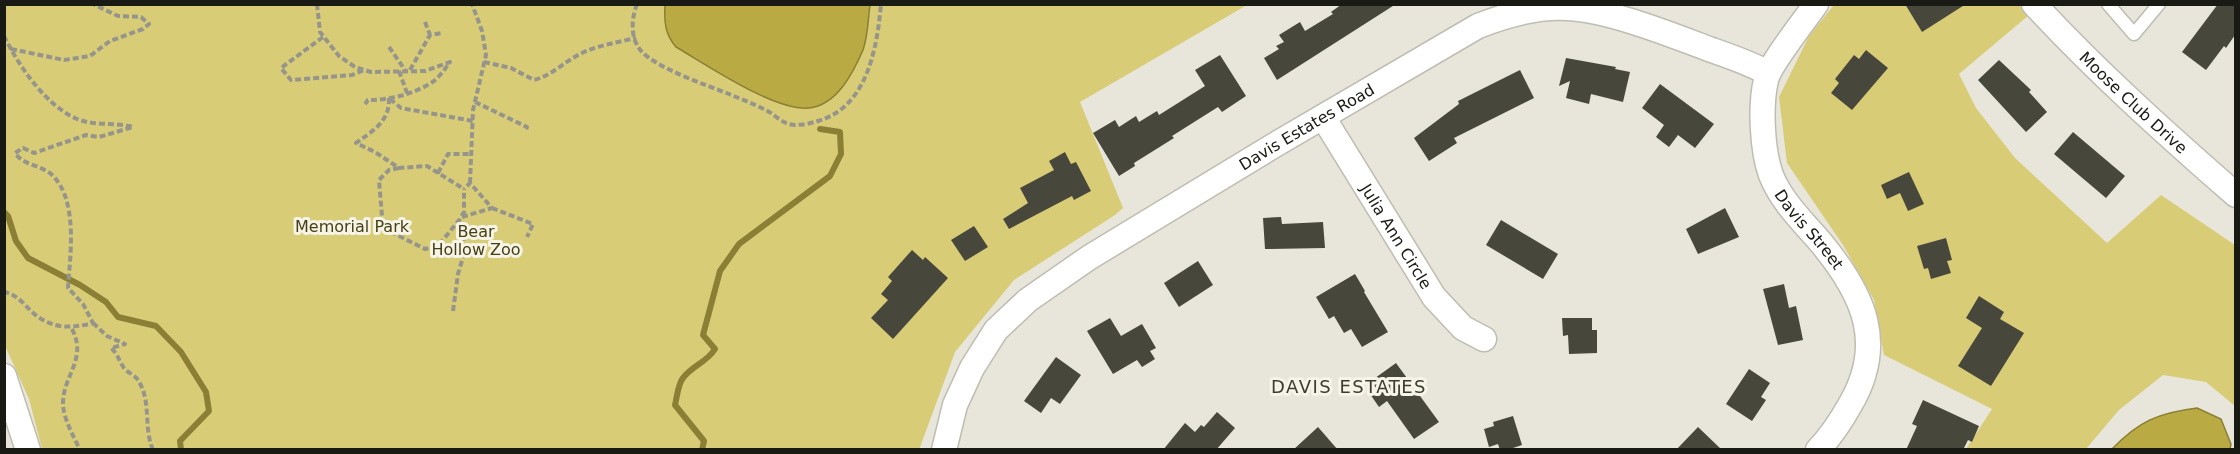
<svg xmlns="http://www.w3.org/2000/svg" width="2240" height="454" font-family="'DejaVu Sans',sans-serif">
<rect width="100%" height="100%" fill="#e8e6da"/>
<!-- green -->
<path fill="#d9cc77" d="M4,5H1247L1080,102L1123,208L1115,215L1014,280L955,352L919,450L42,449L29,399L5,346Z
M1834,5H2019L2029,15L1959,74L1976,108L2015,158L2107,243L2161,195L2235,245V406L2206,382L2163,375L2119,410L2086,449H1966L1992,409L1884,355L1874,300L1843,245L1787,163L1779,97L1809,36Z"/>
<!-- water -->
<path fill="#baaa43" stroke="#8a7f35" stroke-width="1.5" d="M665,5V4L870,5C868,19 868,36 863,50C853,73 837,105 809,108C774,111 707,65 676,47C665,34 664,22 665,5Z
M2197,408L2221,419L2231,444L2230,449H2112C2139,421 2158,413 2197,408Z"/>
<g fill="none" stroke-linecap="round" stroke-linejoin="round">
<!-- stream -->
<path stroke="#8a7f35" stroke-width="6" d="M4,212L8,216L16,241L28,258L80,285L106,302L118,317L156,326L181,352L206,392L209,411L180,441L181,450
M702,450L704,441L675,405C677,397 678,384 683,378C693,365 706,363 715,349L703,335L720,271L739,244L830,176L841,154L840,132L820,129"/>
</g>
<!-- building -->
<path fill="#48473c" d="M1342,4H1396L1277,80L1264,58L1279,49L1276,46L1284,42L1279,35L1300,22L1305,31L1333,14L1331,12Z
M1905,4H1966L1922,32Z
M2218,4H2235V35L2226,48L2224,46L2206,70L2182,52Z
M1866,50L1888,68L1852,110L1831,93L1839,83L1835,79L1854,55L1859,59Z
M1220,55L1246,96L1222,112L1218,107L1172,136L1174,138L1134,163L1135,166L1119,176L1093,133L1115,120L1119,127L1136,116L1139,122L1157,111L1159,115L1205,86L1195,70Z
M1566,58L1616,67L1615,69L1630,72L1623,102L1591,94L1589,104L1566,98L1570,81L1559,86Z
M1999,60L2031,90L2029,92L2047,112L2026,132L1978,80Z
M1520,70L1534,98L1454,138L1457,143L1429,161L1414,138L1459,104L1458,101Z
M1660,84L1714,124L1695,148L1678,135L1669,147L1656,137L1664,125L1642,108Z
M2073,132L2125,176L2106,198L2054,154Z
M1065,152L1071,164L1076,162L1091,191L1074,200L1072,196L1009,229L1003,219L1028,203L1020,188L1054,170L1049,161Z
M1909,172L1924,204L1908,211L1900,193L1887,199L1881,185Z
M1725,208L1739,237L1698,254L1686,229Z
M1281,217L1282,224L1323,222L1325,248L1265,249L1263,218Z
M1501,220L1558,254L1543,279L1486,245Z
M974,226L988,247L965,261L951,240Z
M1946,238L1952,260L1947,261L1951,273L1931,279L1928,268L1924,269L1917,246Z
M912,250L923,260L925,257L948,278L893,339L871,318L888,300L881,294L892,281L888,277Z
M1198,261L1213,285L1179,307L1164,283Z
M1355,274L1365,291L1364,292L1388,332L1362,347L1351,329L1344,333L1334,316L1329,319L1316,297Z
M1784,284L1789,308L1796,306L1803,340L1778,345L1763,289Z
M1979,296L2004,312L2000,319L2024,333L1991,386L1958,366L1982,328L1966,318Z
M1110,318L1121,336L1142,324L1156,348L1150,351L1155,359L1142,367L1137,360L1113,374L1087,331Z
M1562,318H1592V330H1597V353L1569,354L1568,335L1563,336Z
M1056,357L1081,375L1060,404L1051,398L1041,413L1024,401Z
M1396,363L1439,422L1414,439L1387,401L1379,407L1370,394L1377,390L1371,381Z
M1749,369L1770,383L1761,397L1766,400L1752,421L1726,404Z
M1923,400L1979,426L1972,442L1968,440L1963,450H1906L1917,426L1912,424Z
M1217,412L1235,428L1216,450H1163L1185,423L1195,432L1201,425L1204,427Z
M1513,416L1522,445L1507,450H1500L1498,444L1489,447L1484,429L1494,426L1493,422Z
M1318,427L1338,450H1293Z
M1698,427L1722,450H1676Z"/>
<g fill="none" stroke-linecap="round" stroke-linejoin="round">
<!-- lane casing -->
<g stroke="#bfbdb1" stroke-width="15">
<path id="lane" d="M2108,4L2134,34L2159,4"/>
</g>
<!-- street casing -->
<g stroke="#bfbdb1" stroke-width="27">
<g id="street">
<path id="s1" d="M1816,4C1805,20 1769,65 1766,80C1760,106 1762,150 1771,175C1781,201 1804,223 1822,244C1864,295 1886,344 1850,405C1841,421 1831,436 1818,450"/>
<path id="s2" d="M2034,4C2097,72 2166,134 2236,195"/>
<path id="s3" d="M1323,117L1434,297L1463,328L1484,339"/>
<path d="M4,376L28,450"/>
<path id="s4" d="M944,450L955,405L972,368L996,330L1028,300L1090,257L1273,146L1478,26C1506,15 1537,6 1568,8C1609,10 1669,34 1709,49C1729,56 1750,63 1768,73"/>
</g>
</g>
<!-- path -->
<path stroke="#96958c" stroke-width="4" stroke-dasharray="6 3" stroke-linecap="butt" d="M317,4L320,32L339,56L355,67L371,72L425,71L450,62C445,69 440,76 434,81C415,94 390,100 368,100L365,104
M637,4C631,20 630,39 642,52C659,69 706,85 729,94C743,100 757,105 771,113C775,116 781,121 786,123C795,127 808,124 818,121C867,107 877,49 881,4
M425,22L430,35
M4,36C19,66 45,105 77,119C94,126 115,122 133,127L99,137L86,135L34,153L23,148L15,153C23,165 40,165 51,174C79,199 70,256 68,288L83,304L93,323C70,329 50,329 31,311C23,303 16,294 4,292
M323,37L281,68L291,80L352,75L364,70
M389,47L405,70
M11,49L64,60L90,56L110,41L143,29L149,24L141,17L118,16L93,4
M484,62L511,68L534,80C553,75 566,60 584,52C600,45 619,42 636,38
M410,70L430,35L442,33
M399,71L407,93
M389,98C390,121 373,131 356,143L375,152L399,168L427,166L464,189
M390,99L401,108L473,121
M475,102L527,127L525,132
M399,168L389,170L379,180L383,228L425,249L438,246L460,219L464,212V189
M438,173L448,154H471
M470,183L473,110L486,55L482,31L472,4
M492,208L533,224L527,237
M462,217L492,208L470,183L464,189
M453,311L458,274L466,247L459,222
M93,323L107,336L125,344L111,348C118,354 119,361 124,368C128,373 135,375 138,380C152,402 143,427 153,450
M72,329C88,360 62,376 63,405C64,420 74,437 80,450"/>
<!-- lane -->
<use href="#lane" stroke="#fff" stroke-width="12"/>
<!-- street -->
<use href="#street" stroke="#fff" stroke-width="24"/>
</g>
<g text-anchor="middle" stroke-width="6" stroke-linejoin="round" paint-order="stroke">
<!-- street labels -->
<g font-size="16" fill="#1a1a15" stroke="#f5f4e7">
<text dy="6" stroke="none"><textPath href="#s2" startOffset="140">Moose Club Drive</textPath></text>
<text dy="6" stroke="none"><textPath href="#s4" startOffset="504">Davis Estates Road</textPath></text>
<text dy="6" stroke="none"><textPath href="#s1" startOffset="254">Davis Street</textPath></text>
<text dy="6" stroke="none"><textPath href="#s3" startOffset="140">Julia Ann Circle</textPath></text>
</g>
<!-- park labels -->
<g font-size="16" fill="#463f14" stroke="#f5f4e7">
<text x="352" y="232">Memorial Park</text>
<text x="476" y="237">Bear<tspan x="476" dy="18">Hollow Zoo</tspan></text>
</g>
<!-- neighbourhood labels -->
<g font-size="18" letter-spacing="1.5" fill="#3d3c32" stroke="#f5f4e7">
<text x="1349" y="393">DAVIS ESTATES</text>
</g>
</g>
<!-- border -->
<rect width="2240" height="454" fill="none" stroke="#1a1a15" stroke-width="12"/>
</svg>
